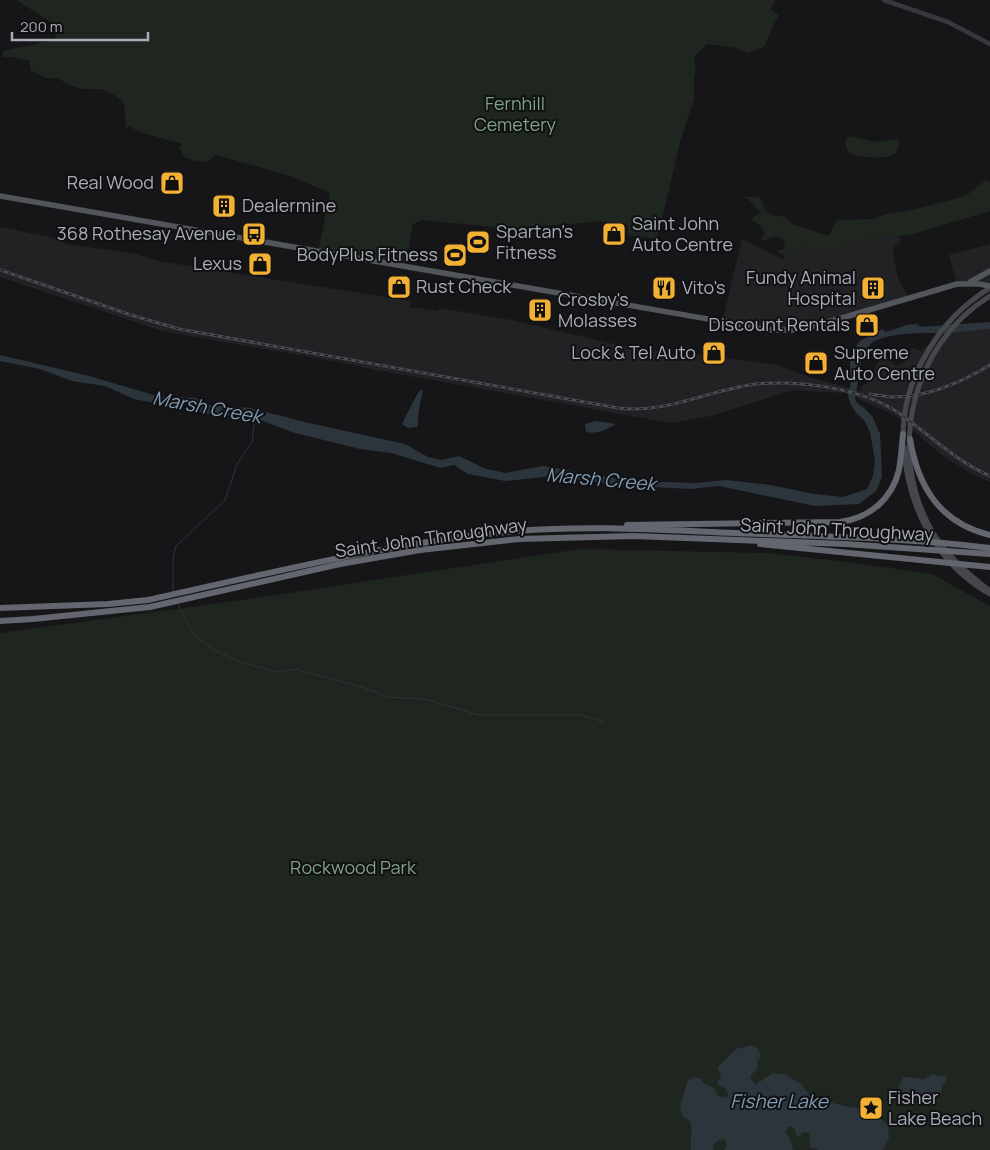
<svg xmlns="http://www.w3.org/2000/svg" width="990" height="1150" font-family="Manrope,sans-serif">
<rect width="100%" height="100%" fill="#161618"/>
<!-- built -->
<path fill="#222225" d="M0,227L55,238L66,244L136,254L158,261L411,301L410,307L438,311L439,308L512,320L609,343L674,354H694L777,365L809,377L860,391L862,386L869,382L877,363L886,354L895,366L906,361L908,358V352L913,348L921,351L929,344L953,333L978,329H990V482L976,476L943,456L896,416L860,400L858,397L844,393L793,390L711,416L671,423L376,370L333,361L162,331L0,277Z
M882,236L900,237V242L894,247L893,255L898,278L909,298L793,330L722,322L742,239L783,259L784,256L800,247L832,252L843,250L849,245Z
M990,244V282L988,285L957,284L949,255Z"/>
<!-- green -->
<path fill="#1e261f" d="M16,0H776L770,9L779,15L773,26L765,46L748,53L734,47L707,44L694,57L696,73L694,74V99L681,139L657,239L628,235V225L601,221L514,229L422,220L413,224L405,267L318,252L330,193L290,176L216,155L208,162L195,161L184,157L179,148L182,144L143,133L132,128L131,125L126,129L124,103L113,94L101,89H82L72,86L57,78H45L30,70V61L12,57H3V51L54,40L59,27Z
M850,136L875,142L897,139L899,141C899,146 898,152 893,155C887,159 857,158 850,153C846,150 845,144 846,139Z
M986,180L990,182V211L910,235L873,238L849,245L843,250L832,252L800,247C794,249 791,255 784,256L776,250H783L785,241C777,236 773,234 766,241L761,239L764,235C763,227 759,224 752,220L754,216L757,215L761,212L745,197H758L763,202L764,209L771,215L785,217L792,224L828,236L831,233L836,220L873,219L886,214L907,211L955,199L968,194Z
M580,549L769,553L848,562L932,574L990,606V1150H0V633L243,600Z"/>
<!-- water -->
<path fill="#2c353c" d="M990,322V329C977,329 964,332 951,333C929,333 890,331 871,343L861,362L855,399L857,403L864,408L872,416L880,434L882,477L876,491L859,504L815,506L719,486L691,489L634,486L574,480L553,476L505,481L468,474L454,465L441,468L391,453L360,449L295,433L255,418L214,415L197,411L187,404H160L134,399L105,386L72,381L40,369L0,361V355L89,376L157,396L196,398L209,405L250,408L309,423L405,444L428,457L442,460L459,456L486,469L506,473L543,466L631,481L696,483L726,480L770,485L814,494L843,497L867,489L873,476L875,461L870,432L864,420L856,413L850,403L848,395L851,382L850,361L854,349L860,341L882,329L886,332L907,325L918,324L920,327Z
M420,390L423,391C420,402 418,412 418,424L417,427L408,428L402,424L413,402Z
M596,421L616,424C608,429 596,435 586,432L585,424Z
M751,1045L758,1049L761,1057L757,1061L758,1067L750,1077L755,1085L773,1073L784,1074L801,1084L811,1097L848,1107L863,1109L877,1116L888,1125L889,1139L883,1150H819L810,1147L809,1133L803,1132L800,1136H797L794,1128L789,1126L785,1131L791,1141L793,1150H724L727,1146L725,1139L718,1140L714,1144L713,1150H691C690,1140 693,1130 690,1121L683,1117L680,1107L688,1080L694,1077L701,1079L705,1084L714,1088L718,1096L727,1098C730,1090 724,1087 717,1084L721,1075L717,1068L736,1049Z
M933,1074L938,1076H945L947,1079L942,1086L941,1093L938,1097C931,1098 903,1094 898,1089L903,1078L906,1077L924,1079Z"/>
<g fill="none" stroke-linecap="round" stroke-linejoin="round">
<!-- stream -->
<path stroke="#2c353c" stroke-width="1" d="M173,592V558L176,546L225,500L237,464L252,442L255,418
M178,604L193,634L214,650L240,662L277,672L295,669L365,688L388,697L425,699L479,715H581L604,722"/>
<!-- tertiary -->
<path stroke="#37383d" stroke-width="4.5" d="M884,0L948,22L990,44"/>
<!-- secondary -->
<path stroke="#45474d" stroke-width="5" d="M990,296C912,344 886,451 932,531C946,555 968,574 990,591
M903,436C903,377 940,318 990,288
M904,447C907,506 937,565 990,594"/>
<!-- primary -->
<path stroke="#53555c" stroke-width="5.5" d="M0,196L771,330H793L818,325L957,284H979L990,286
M970,282L990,271"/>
<!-- motorway -->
<path stroke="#63666e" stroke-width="6" d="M910,439C918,487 940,523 990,535
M627,525L840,522C870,518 892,499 899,470C901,458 902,446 903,434
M760,544L990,567
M0,608L108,604L148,600C270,573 392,542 517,531C589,525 662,530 735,533C820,536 905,538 990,548
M0,621L33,619L150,607L340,564L420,550L519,539L633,536L845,544L990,554"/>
<!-- rail casing -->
<g stroke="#4a4c52" stroke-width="3">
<path id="rail" d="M0,270L131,315L179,329L618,408C667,414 708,390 756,384C800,380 862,388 899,413C931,436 953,459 990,476
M870,394C877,395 886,397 893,397C927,397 962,382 990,365"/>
</g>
<!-- rail -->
<use href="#rail" stroke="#111113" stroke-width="1" stroke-dasharray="4" stroke-linecap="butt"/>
</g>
<!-- icons -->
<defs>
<g id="shop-square" transform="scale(1.25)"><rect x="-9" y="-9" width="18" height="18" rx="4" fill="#f2b134" stroke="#111113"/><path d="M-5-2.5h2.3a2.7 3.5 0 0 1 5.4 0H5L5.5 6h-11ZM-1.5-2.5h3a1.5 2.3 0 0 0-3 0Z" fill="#111"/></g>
<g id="building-square" transform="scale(1.25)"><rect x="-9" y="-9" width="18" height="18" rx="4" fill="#f2b134" stroke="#111113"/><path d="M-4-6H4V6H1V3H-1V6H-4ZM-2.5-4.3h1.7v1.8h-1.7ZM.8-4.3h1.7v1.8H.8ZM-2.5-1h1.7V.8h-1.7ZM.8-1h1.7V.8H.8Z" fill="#111"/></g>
<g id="bus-square" transform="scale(1.25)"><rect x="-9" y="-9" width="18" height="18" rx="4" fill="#f2b134" stroke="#111113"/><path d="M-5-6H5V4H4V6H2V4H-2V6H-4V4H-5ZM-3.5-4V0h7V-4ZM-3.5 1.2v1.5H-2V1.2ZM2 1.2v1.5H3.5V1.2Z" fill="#111"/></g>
<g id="stadium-square" transform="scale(1.25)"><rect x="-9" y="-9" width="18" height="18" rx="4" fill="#f2b134" stroke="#111113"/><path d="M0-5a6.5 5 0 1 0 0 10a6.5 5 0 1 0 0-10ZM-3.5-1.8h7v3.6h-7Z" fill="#111"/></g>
<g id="restaurant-square" transform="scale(1.25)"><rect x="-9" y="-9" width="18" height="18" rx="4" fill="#f2b134" stroke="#111113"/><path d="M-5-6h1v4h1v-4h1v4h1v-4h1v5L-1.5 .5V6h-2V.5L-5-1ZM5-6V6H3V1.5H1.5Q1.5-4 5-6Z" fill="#111"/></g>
<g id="sight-square" transform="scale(1.25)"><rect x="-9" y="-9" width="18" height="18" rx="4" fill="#f2b134" stroke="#111113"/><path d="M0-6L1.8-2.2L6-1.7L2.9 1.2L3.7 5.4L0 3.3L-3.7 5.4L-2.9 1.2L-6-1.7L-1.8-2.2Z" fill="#111"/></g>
</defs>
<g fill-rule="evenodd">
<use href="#shop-square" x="172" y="183"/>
<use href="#building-square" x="224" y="206"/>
<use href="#bus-square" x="254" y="234"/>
<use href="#shop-square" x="614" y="234"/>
<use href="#stadium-square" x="478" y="242"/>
<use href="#stadium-square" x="455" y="255"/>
<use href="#shop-square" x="260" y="264"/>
<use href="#shop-square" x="399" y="287"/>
<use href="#restaurant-square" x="664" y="288"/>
<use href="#building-square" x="873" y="288"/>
<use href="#building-square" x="540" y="310"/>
<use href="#shop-square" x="867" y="325"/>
<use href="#shop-square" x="714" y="353"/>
<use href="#shop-square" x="816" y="363"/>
<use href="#sight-square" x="871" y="1108"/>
</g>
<g text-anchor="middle" stroke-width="4" stroke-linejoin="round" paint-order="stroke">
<!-- park labels -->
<g font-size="18" fill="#7fa381" stroke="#111113">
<text x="515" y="110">Fernhill<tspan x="515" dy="21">Cemetery</tspan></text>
<text x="353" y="874">Rockwood Park</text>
</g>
<!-- poi labels -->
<g font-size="18" fill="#a8adb8" stroke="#111113" text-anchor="start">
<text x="154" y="189" text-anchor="end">Real Wood</text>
<text x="242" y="212">Dealermine</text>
<text x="632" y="230">Saint John<tspan x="632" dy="21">Auto Centre</tspan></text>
<text x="496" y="238">Spartan's<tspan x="496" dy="21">Fitness</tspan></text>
<text x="236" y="240" text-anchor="end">368 Rothesay Avenue</text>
<text x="438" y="261" text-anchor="end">BodyPlus Fitness</text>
<text x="242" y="270" text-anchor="end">Lexus</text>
<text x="856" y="284" text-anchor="end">Fundy Animal<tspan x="856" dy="21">Hospital</tspan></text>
<text x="416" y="293">Rust Check</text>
<text x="682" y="294">Vito's</text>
<text x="558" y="306">Crosby's<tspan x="558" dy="21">Molasses</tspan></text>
<text x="850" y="331" text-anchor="end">Discount Rentals</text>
<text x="696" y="359" text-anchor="end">Lock &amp; Tel Auto</text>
<text x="834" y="359">Supreme<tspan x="834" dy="21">Auto Centre</tspan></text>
<text x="888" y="1104">Fisher<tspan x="888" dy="21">Lake Beach</tspan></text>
</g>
<!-- street labels -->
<g font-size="18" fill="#a8adb8" stroke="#111113">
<text transform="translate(837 530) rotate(3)" y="6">Saint John Throughway</text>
<text transform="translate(431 538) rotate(-8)" y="6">Saint John Throughway</text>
</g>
<!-- water labels -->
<g font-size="19" font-style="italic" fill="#7f9bb3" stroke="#111113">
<text transform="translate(207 407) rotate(10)" y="7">Marsh Creek</text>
<text transform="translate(601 479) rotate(5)" y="7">Marsh Creek</text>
<text x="779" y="1108">Fisher Lake</text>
</g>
</g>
<!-- scale -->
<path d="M12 32v8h136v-8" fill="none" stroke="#a8adb8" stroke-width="2.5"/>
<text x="20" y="32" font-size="15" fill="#a8adb8" stroke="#111113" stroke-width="4" paint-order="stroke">200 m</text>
</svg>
